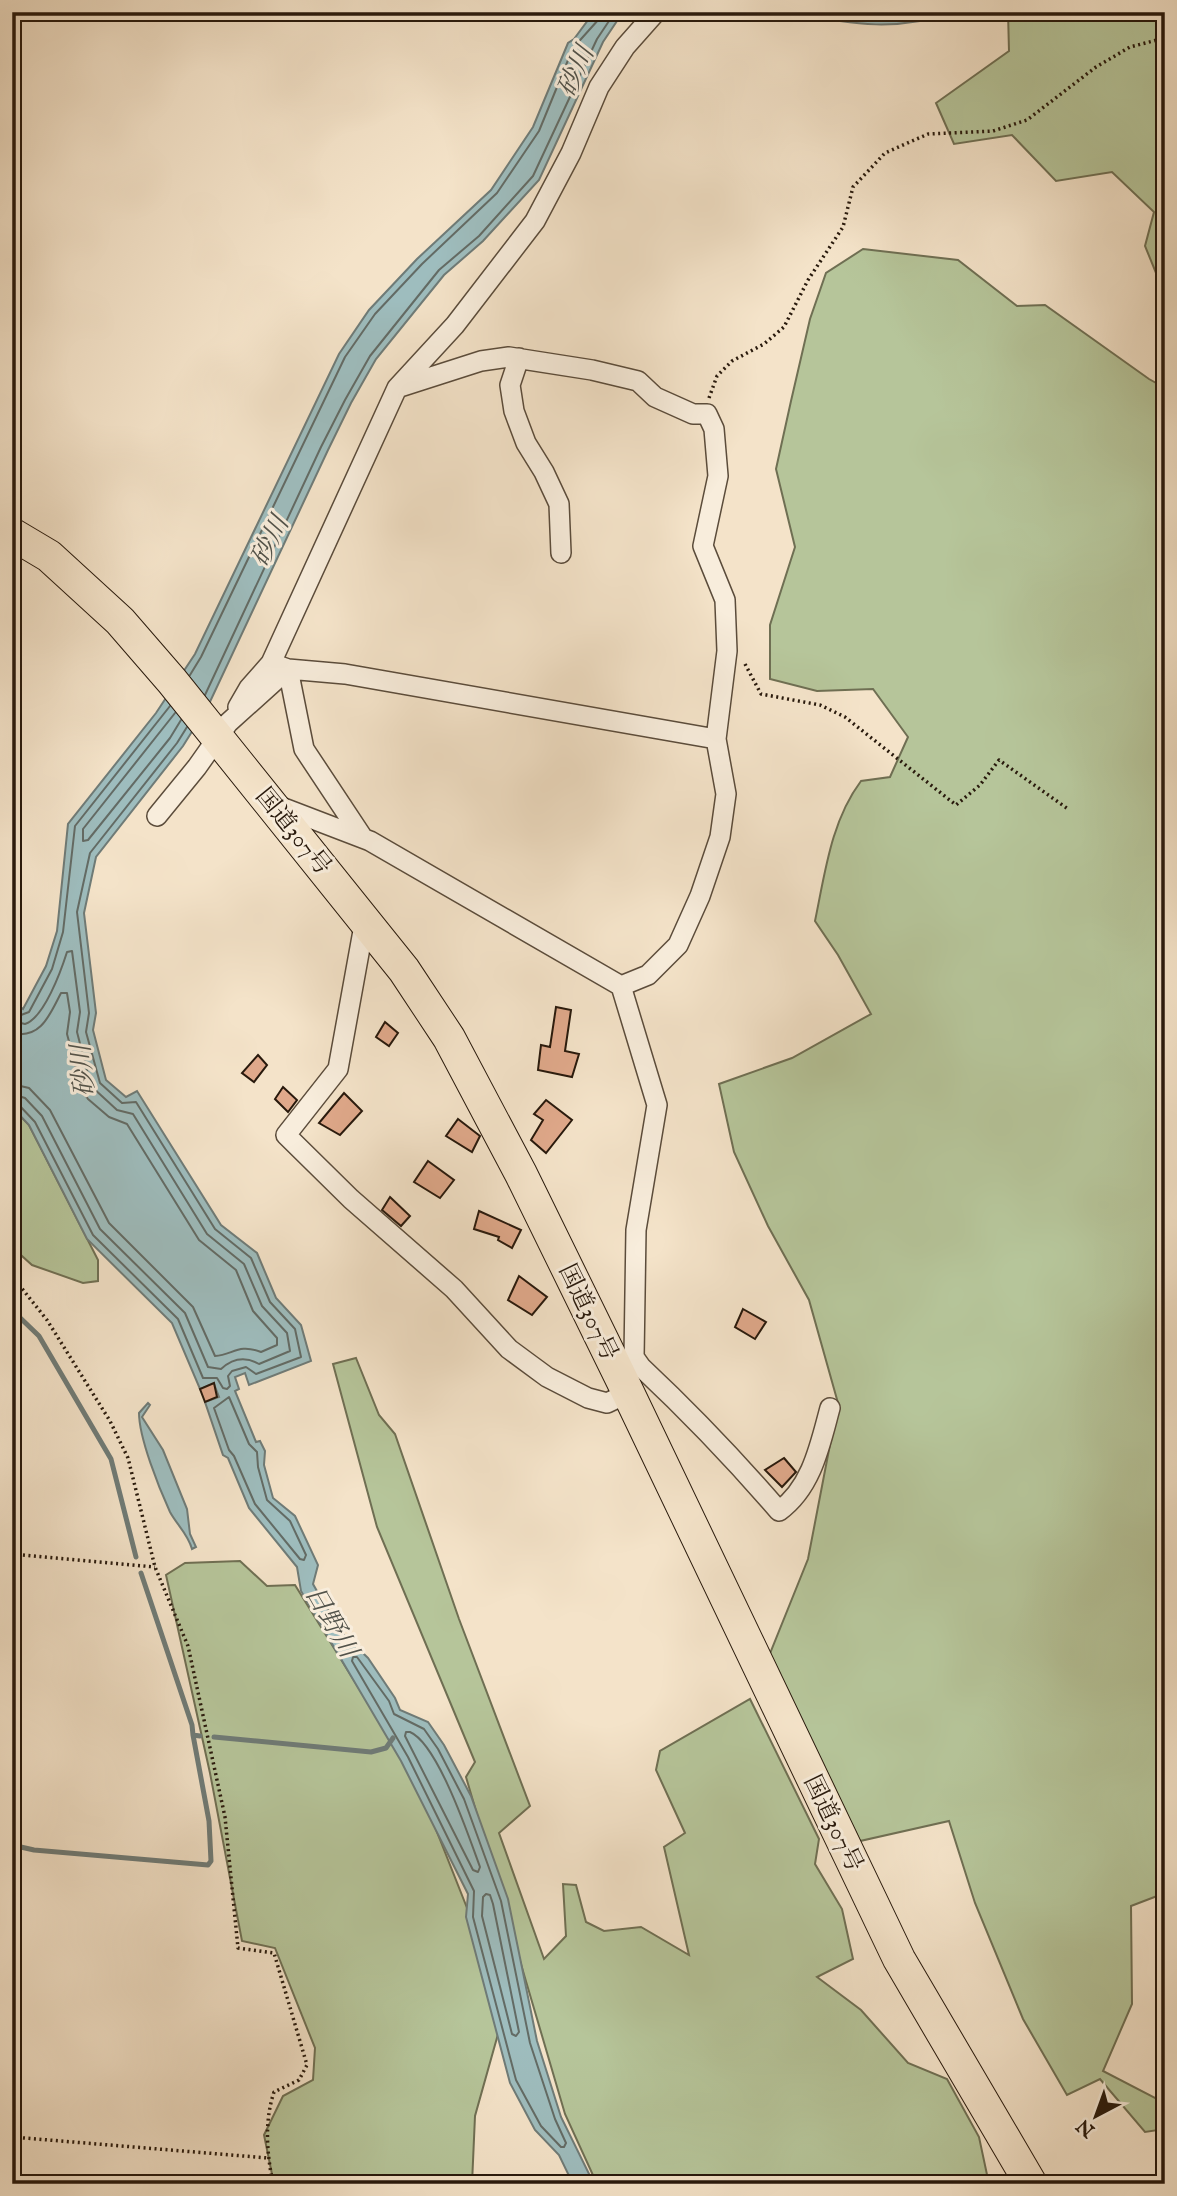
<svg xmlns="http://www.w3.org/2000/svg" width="1177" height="2196" font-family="'IM FELL English','Noto Serif JP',serif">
<rect width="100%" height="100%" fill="#f4e3c9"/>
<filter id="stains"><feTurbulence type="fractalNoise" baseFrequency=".00286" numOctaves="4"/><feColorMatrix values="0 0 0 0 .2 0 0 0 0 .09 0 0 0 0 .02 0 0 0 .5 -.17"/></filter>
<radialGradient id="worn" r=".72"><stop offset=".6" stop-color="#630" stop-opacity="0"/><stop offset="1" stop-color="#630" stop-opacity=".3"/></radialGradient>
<!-- green -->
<path fill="#b6c59a" stroke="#6f6f53" stroke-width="2" d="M1008,12H1165V301L1163,290L1145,246L1154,212L1112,172L1056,181L1012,135L954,144L936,103L1009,51Z
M863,249L958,260L1017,306L1045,305L1149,379L1165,388V1893L1131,1906L1132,2004L1103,2071L1165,2103V2129L1145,2132L1100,2079L1067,2095L1023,2019L975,1903L949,1821L860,1841L767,1661L808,1559L838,1403L809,1300L768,1226L734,1152L719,1084L792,1058L871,1014L838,955L815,921C825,873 831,821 861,781L890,777L908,737L873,689L817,691L770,679V625L795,547L776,469L791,401L810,319L826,273Z
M12,1107L29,1125L98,1260V1281L83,1283L32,1265L12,1247Z
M356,1358L379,1415L395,1434L459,1619L530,1806L499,1833L544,1959L566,1936L563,1884L576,1885L586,1922L604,1931L641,1927L689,1955L664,1847L685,1833L656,1770L660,1751L750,1699L819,1839L815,1864L842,1909L853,1959L817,1977L861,2010L908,2063L947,2079L979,2137L989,2184H597L565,2114L466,1777L475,1762L377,1527L333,1364Z
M240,1561L267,1586L295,1585L418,1784L469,1913L500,2027L475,2116L472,2184H274L264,2135L283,2096L313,2080L315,2048L275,1948L242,1941L210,1773L166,1575L185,1563Z"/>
<!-- water -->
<path fill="#9ebdbe" stroke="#6f7b77" stroke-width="2" d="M594,12H623L603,42L539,180L483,241L444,275L376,359L351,403L328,450L208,706L183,746L96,857L84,913L96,1013L93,1030L106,1080L126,1097L137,1091L221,1225L257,1253L276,1298L301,1325L311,1361L249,1385L245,1373L235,1377L239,1389L235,1391L256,1442L260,1441L265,1451L264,1465L273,1498L295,1516L318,1565L313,1584L326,1607L341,1627L343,1634L368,1658L395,1698L400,1710L428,1722L444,1745L471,1796L508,1899L537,2041L561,2117L594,2184H573L559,2155L535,2130L510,2083L466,1917L468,1894L401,1761L301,1591L297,1567L249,1508L228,1458L223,1455L205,1402L219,1397L214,1384L200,1389L172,1323L87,1239L29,1125L12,1107V1000L23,1009L46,966L57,931L68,824L156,713L195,654L339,354L369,310L417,259L491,190L533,127L568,43L574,39Z
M796,12H842L870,17L909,12H956C898,31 854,26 796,12Z
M148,1403L150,1405L142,1417L163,1450L187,1509L190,1534L196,1547L192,1549C188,1534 177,1525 170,1512C159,1488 139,1438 139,1413Z"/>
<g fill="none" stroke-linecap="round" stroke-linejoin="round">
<!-- shore -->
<path stroke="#636b65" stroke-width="2" d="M190,675L201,657L345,357L375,314L422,264L497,193L539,131L573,48L599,19L600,12
M205,695L321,447L345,400L370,356L439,270L479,236L533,176L597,39L615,12
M175,713L83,829V841L88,840L170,738L181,720
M12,1009L21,1015L29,1012L52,969L63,932L75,826L170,706
M12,1021L25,1024C44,1018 61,971 67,952L72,951L80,1012L77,1032L91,1086L117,1110L133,1114L207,1234L244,1264L262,1306L287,1333L290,1351L259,1364C245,1356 233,1358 221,1369L208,1367L185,1313L100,1229L42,1116L25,1098L12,1094
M12,1033C41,1040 50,1014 61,993H67L70,1012L67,1034L82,1090L88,1099L109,1117L127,1124L199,1240L236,1270L253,1311L277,1338V1345L261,1352C238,1343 233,1355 215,1356L193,1307L109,1223L50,1110L29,1088L12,1084
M12,1103L19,1105L35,1122L93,1235L178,1319L203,1378H217L223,1388L227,1389L230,1386L228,1376L232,1371L246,1367L256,1374L301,1357L295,1329L270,1302L251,1258L215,1229L136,1102L122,1103L100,1083L86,1032L89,1013L77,912L90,853L177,743L187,727
M229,1397L249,1444L257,1452L258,1467L267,1500L290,1521L306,1555L304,1560L300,1559L255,1504L234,1456L229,1450L214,1408Z
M353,1657H357L389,1701L394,1714L424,1729L438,1749L464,1799L501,1901L530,2043L555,2119L566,2143L564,2147H561L541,2126L516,2080L473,1917L474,1891L408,1757L352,1661Z
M410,1732C438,1744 469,1837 480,1867L478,1872L473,1870L405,1736L406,1732Z
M486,1894L490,1895L493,1904L519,2032L516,2036L512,2034L482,1916L483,1897Z"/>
<!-- stream -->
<path stroke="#6f7b77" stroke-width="5" d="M12,1310L39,1336L111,1459L136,1557
M141,1573L192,1725L193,1735L200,1736
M214,1737L371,1752L386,1748L393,1738
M12,1845L34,1850L208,1865L211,1861L209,1821L193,1735"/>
</g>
<!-- building -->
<path fill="#e0a98b" stroke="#28190c" stroke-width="2" d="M556,1007L571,1010L565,1051L579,1054L572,1077L538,1070L541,1045L550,1047Z
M385,1022L398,1033L389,1046L376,1037Z
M258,1055L267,1065L254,1082L242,1073Z
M283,1087L297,1100L288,1112L275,1099Z
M344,1093L362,1111L340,1135L319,1123Z
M546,1100L572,1120L546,1153L531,1140L543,1120L534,1114Z
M458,1119L480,1136L472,1152L446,1136Z
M428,1161L454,1180L440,1198L414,1182Z
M390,1197L410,1216L401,1226L382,1210Z
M479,1211L521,1230L512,1248L498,1240L499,1237L474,1229Z
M519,1276L547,1297L532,1315L508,1300Z
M743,1309L766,1322L755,1339L735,1327Z
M214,1383L217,1397L205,1402L200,1389Z
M784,1458L796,1472L782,1487L765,1470Z"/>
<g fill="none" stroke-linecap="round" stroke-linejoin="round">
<!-- minor casing -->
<g stroke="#5b4c3b" stroke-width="22">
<path id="minor" d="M656,12L625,47L599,87L571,153L535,221L455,325L397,388L271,663L288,669L345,674L716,739
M519,358L510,385L514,411L526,443L544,472L559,504L561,553
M400,387L481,361L509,357L592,370L638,381L655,397L693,414H707L714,429L718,476L703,546L725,600L727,651L716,739L726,794L720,837L700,896L678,945L648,975L621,986
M288,669L304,749L363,838
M238,707L249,688L271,663
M276,805L370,841L621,986L657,1105L636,1230L634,1357L617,1370
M157,816L197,767L228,723L288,669
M365,920L338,1069L286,1135L351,1199L454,1289L509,1349L547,1377L588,1398L607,1403L628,1393
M634,1357L641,1367C690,1413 735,1460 779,1511C812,1487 820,1445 830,1408"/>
</g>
<!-- trunk casing -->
<g stroke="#28190c" stroke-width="34">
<path id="trunk" d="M12,534L49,556L120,621L172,681L404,970L449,1038L521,1174L622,1380L899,1959L1031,2184"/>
</g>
<!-- path -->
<path stroke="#28190c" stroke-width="3.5" stroke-dasharray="2 3.5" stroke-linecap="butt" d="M709,398L717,376L732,361L764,344L784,327L808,280L843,227L853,187L885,153L928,134L993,131L1027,120L1096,67L1130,47L1165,38
M745,664L761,694L820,705L845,717L956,805L980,785L999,760L1068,809
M12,1276L47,1320L110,1421L128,1458L155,1567L188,1646L225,1817L238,1948L274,1953L307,2065L299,2080L274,2092C264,2122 267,2154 273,2184
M12,1554L155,1567
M12,2137L268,2158"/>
<!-- minor -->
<use href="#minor" stroke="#f8eddc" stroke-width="19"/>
<!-- trunk -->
<use href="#trunk" stroke="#f4e3c9" stroke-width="32"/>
</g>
<g text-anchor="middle" stroke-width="6" stroke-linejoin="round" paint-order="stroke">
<!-- street labels -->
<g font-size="24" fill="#28190c" stroke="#f8eddc">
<text transform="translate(294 831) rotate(51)" y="8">国道307号</text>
<text transform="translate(589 1312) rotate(64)" y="8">国道307号</text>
<text transform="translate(834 1823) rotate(64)" y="8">国道307号</text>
</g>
<!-- water labels -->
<g font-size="26" font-style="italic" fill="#51524a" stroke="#f8eddc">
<text transform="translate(575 71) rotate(-66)" y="9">砂川</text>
<text transform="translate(269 541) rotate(-63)" y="9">砂川</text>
<text transform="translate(82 1071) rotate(-95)" y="9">砂川</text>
<text transform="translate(332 1621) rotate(60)" y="9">日野川</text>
</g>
</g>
<!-- margin -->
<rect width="1177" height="2196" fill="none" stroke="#f4e3c9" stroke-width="42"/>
<rect x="14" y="14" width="1149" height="2168" fill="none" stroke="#28190c" stroke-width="3.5"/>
<rect x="21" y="21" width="1135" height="2154" fill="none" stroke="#28190c" stroke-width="2"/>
<!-- north arrow -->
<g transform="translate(1096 2116) rotate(221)" stroke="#f8eddc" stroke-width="5" paint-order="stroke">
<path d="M0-5L12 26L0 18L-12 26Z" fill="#28190c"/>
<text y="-10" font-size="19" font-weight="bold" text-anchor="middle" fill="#28190c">N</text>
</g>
<rect width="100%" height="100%" filter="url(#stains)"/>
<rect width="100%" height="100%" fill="url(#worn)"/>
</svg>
